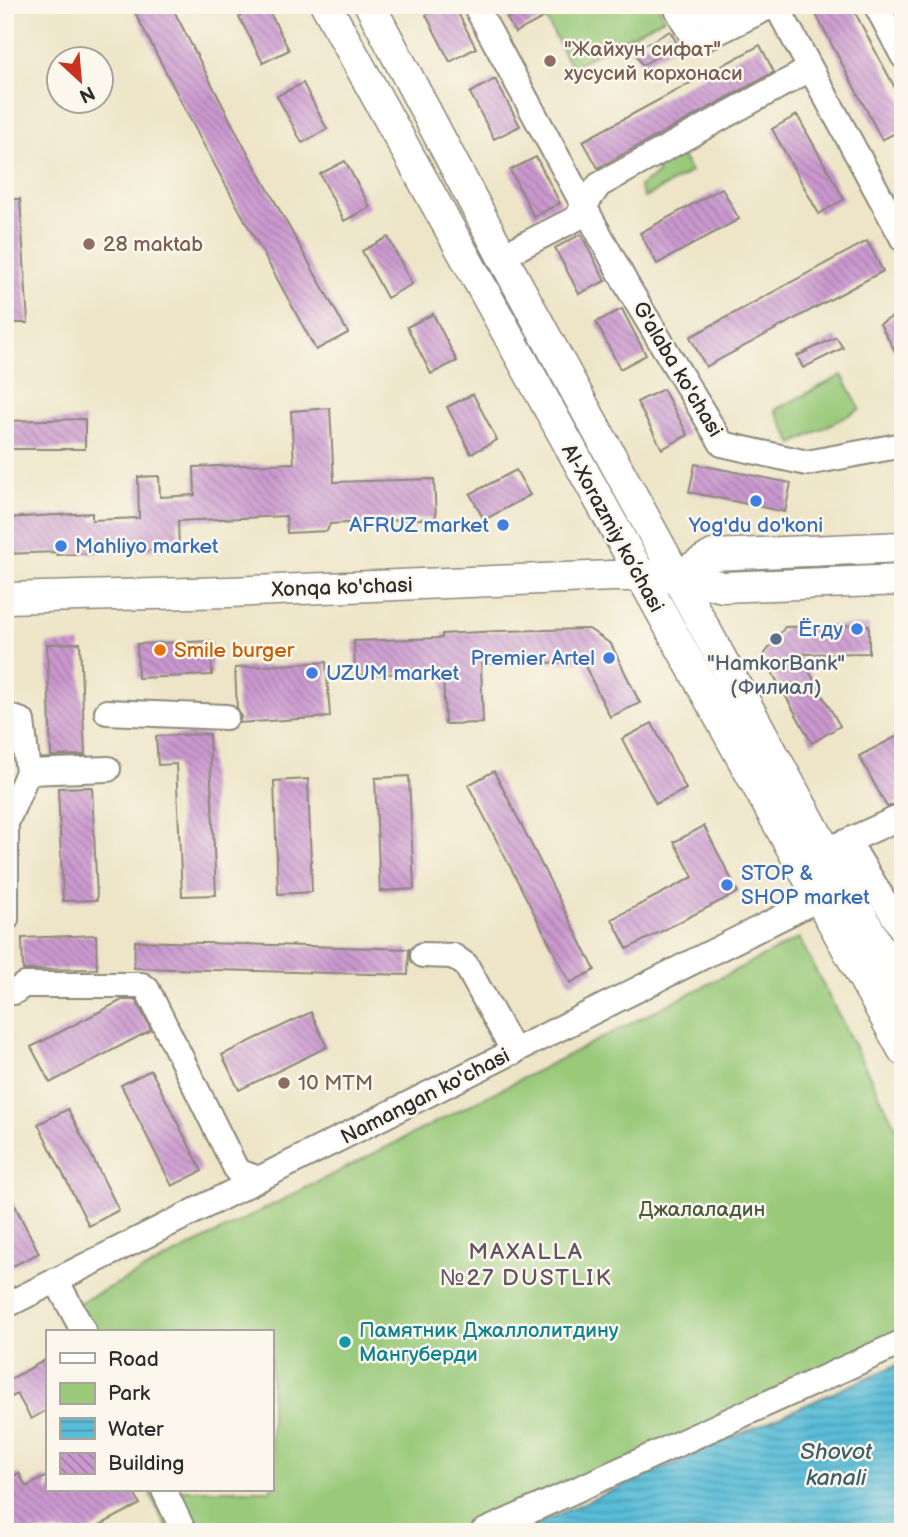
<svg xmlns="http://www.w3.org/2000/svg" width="908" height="1537" font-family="'Balsamiq Sans',sans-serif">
<defs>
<pattern id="water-rules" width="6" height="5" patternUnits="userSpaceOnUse" patternTransform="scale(1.75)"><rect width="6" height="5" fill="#5abdd8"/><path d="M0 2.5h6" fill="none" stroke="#4b9aaf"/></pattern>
<pattern id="building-back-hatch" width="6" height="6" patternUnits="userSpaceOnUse" patternTransform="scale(1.75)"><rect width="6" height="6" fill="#ca98cf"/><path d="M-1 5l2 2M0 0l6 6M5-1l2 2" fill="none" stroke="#a47ca8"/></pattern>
</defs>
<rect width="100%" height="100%" fill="#fbf7ec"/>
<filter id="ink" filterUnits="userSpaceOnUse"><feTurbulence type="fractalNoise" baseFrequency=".0143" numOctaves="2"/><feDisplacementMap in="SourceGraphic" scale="14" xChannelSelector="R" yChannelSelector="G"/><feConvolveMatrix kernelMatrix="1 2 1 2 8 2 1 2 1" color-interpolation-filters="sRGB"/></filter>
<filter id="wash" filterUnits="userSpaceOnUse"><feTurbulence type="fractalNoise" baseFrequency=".00686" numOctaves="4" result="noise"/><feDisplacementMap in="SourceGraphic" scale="28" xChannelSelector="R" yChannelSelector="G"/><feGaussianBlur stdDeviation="1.57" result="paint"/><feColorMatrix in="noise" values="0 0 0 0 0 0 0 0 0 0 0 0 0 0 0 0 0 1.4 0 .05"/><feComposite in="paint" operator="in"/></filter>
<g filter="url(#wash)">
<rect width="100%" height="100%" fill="#eee5c8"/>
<!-- green -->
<path fill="#99c979" stroke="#627a52" stroke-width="2" d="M572,5H658L664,18L571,67L546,19Z
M678,149L691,172L644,198L639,186L658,174L654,162Z
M842,375L860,409L793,444L775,410Z
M799,938L903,1141V1338L464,1532H169L148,1490H271V1332H66L57,1314Z"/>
<!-- water -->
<path fill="url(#water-rules)" stroke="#427482" stroke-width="2" d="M903,1362V1532H518Z"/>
<g id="blocks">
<!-- building -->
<path fill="url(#building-back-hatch)" d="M131,5H171L239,137L348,333L316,350L200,138Z
M261,5H266L289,50L263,63L239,17Z
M445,5H454L476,48L450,62L426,15Z
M532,5H542L548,15L515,33L507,18Z
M811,5H851L903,103V129L882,140Z
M670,31L678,45L642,65L634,51Z
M760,45L774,72L598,168L583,141Z
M495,79L520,126L494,139L470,93Z
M303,83L327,129L302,143L277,96Z
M797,115L844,199L819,214L772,129Z
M536,157L560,203L534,217L510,170Z
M345,161L370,207L344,221L320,174Z
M722,188L739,219L657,264L640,233Z
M5,199H20L28,323H5Z
M581,234L605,281L579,294L555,248Z
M388,237L412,284L387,298L362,251Z
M867,241L883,271L706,367L690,337Z
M622,309L646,355L620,369L596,322Z
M903,311V366L880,324Z
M433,314L457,361L431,374L407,327Z
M836,337L843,348L803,368L797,356Z
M663,389L688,435L662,449L637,402Z
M473,394L497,440L471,454L447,407Z
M330,408L334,482L434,479L436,518L330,524L327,531L287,533L286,516L178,521L179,549L57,555V552L5,554V518L92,513V520L139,518L138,477L159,476L160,497L195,495L194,467L294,463L291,411Z
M85,419V449H5V421Z
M695,464L791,483L785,512L689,492Z
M516,470L530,495L484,520L470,494Z
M869,625V653L799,654L840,726L812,743L763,656L785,627Z
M589,629L611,644L640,703L610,717L583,662L481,664L483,723L445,724L443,672L355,675L354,641L442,638V634L499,631Z
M211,641L212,675L138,678L137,644Z
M80,643L85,755L51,756L47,644Z
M326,662L330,717L239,723L241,717L237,708L235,668Z
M652,723L686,789L656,804L622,739Z
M903,733V801L887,807L859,756Z
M209,734L216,895L182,896L176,764L158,765L156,736Z
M494,771L595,970L570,983L468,785Z
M409,776L414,889L380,891L375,778Z
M308,779L312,892L278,894L274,781Z
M92,787L97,900L63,901L58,788Z
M704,826L738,892L627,949L612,919L693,877L674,842Z
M96,935L97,969L23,970L22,938Z
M135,941L409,949L408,975L134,968Z
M122,1000H136L151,1030L50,1083L31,1047Z
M311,1012L327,1047L239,1090L222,1055Z
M151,1070L202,1171L172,1186L121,1085Z
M68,1109L119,1210L89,1226L38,1124Z
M5,1186L39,1253L5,1270Z
M47,1359V1410L31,1419L17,1394L12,1397L5,1382Z
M19,1473L26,1487L47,1476V1490H132L140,1504L87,1532H5V1480Z"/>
</g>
</g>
<g filter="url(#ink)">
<use href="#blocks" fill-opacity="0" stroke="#8c887a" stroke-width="2"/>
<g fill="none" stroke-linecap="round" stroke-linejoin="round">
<!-- minor casing -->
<g stroke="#8c887a" stroke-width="28">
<path id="minor" d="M475,5L629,289L722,444L807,463L903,445
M675,5L690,33L704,39L773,5
M701,5L706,14L728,6
M776,5L903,239
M876,5L903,56
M502,256L575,219L599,185L810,69
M107,712L226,717
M5,715L22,721L28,772
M848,841L903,816
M825,850L848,841L903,932
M6,919V823L28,772L108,769
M423,955L453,956L466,965L514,1052
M14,992L24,985H142L147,989L237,1171L259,1179
M56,1280L84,1332
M5,1306L834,891
M164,1490L184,1532
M483,1532L903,1342"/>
</g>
<!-- major casing -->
<g stroke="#8c887a" stroke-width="33">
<path id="major" d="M326,5L903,1050
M370,5L502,256L903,992
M678,576L713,555L903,547
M5,598L229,592L612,576H678L723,587L903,580"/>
</g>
<!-- minor -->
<use href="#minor" stroke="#fff" stroke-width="24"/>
<!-- major -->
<use href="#major" stroke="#fff" stroke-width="30"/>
</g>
</g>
<!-- markers -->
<g fill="#8d6e63" stroke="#fbf7ec" stroke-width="2.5">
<circle cx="550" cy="61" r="7"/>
<circle cx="89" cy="244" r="7"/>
<circle cx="284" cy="1083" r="7"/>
</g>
<g fill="#3f7fe0" stroke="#fbf7ec" stroke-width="2.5">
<circle cx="756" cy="501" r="7"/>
<circle cx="503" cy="525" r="7"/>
<circle cx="61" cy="546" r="7"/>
<circle cx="857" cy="629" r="7"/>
<circle cx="609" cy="658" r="7"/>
<circle cx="312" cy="673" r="7"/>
<circle cx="727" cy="885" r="7"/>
</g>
<circle fill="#5c6f8a" stroke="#fbf7ec" stroke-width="2.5" cx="776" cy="639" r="7"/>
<circle fill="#e8710a" stroke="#fbf7ec" stroke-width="2.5" cx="160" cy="650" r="7"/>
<circle fill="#0f9aa8" stroke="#fbf7ec" stroke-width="2.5" cx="345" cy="1342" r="7"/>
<g text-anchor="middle" stroke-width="5" stroke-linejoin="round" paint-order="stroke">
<!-- education labels -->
<g font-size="21" fill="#785e54" stroke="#fbf7ec" text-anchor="start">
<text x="564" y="56">"Жайхун сифат"<tspan x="564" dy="24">хусусий корхонаси</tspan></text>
<text x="103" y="251">28 maktab</text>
<text x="298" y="1090">10 MTM</text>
</g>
<!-- street labels -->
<g font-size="21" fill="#2b2b2b" stroke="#fbf7ec">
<text transform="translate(678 369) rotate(59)" y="7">G'alaba ko'chasi</text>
<text transform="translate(613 528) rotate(61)" y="7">Al-Xorazmiy ko’chasi</text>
<text transform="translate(342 587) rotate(-2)" y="7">Xonqa ko'chasi</text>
<text transform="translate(425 1096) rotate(-27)" y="7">Namangan ko'chasi</text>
</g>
<!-- shop labels -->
<g font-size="21" fill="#366cbe" stroke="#fbf7ec" text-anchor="end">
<text x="489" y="532">AFRUZ market</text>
<text x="756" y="532" text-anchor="middle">Yog'du do'koni</text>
<text x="75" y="553" text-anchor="start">Mahliyo market</text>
<text x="843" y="636">Ёгду</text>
<text x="595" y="665">Premier Artel</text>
<text x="326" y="680" text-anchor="start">UZUM market</text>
<text x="741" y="880" text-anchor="start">STOP &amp;<tspan x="741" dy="24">SHOP market</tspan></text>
</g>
<!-- food labels -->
<g font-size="21" fill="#c56008" stroke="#fbf7ec" text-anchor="start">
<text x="174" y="657">Smile burger</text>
</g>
<!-- service labels -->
<g font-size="21" fill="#4e5e75" stroke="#fbf7ec">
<text x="776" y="670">"HamkorBank"<tspan x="776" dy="24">(Филиал)</tspan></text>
</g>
<!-- park labels -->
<g font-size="21" fill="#4c5a42" stroke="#fbf7ec">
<text x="702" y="1216">Джалаладин</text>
</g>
<!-- culture labels -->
<g font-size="21" fill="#0d838f" stroke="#fbf7ec" text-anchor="start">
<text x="359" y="1337">Памятник Джаллолитдину<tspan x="359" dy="24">Мангуберди</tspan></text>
</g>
<!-- neighbourhood labels -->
<g font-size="23" letter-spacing="2" fill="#635164" stroke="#fbf7ec">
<text x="526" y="1259">MAXALLA<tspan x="526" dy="26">№27 DUSTLIK</tspan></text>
</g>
<!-- water labels -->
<g font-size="23" font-style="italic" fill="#3b5e68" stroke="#fbf7ec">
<text x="836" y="1459">Shovot<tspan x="836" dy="26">kanali</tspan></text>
</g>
</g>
<!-- margin -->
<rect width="908" height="1537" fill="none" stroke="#fbf7ec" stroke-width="28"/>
<!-- legend -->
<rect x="46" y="1330" width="228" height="161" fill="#fbf7ec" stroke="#a8a59f" stroke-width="2"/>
<rect x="60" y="1353" width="35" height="10" fill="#ffffff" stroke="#a8a59f" stroke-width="2"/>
<text x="108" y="1366" font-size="21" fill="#2b2b2b">Road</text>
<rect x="60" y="1383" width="35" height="21" fill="#99c979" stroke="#a8a59f" stroke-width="2"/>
<text x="108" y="1400" font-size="21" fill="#2b2b2b">Park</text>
<rect x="60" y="1418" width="35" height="21" fill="url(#water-rules)" stroke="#a8a59f" stroke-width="2"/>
<text x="108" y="1436" font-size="21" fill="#2b2b2b">Water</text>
<rect x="60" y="1453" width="35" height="21" fill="url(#building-back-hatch)" stroke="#a8a59f" stroke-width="2"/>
<text x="108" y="1470" font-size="21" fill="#2b2b2b">Building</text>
<!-- north arrow -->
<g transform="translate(80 80) rotate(154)"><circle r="33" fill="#fbf7ec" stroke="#a8a59f" stroke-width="2"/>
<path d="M0-5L12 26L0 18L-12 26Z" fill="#c8321e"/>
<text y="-10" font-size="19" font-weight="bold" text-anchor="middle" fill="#2b2b2b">N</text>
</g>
</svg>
